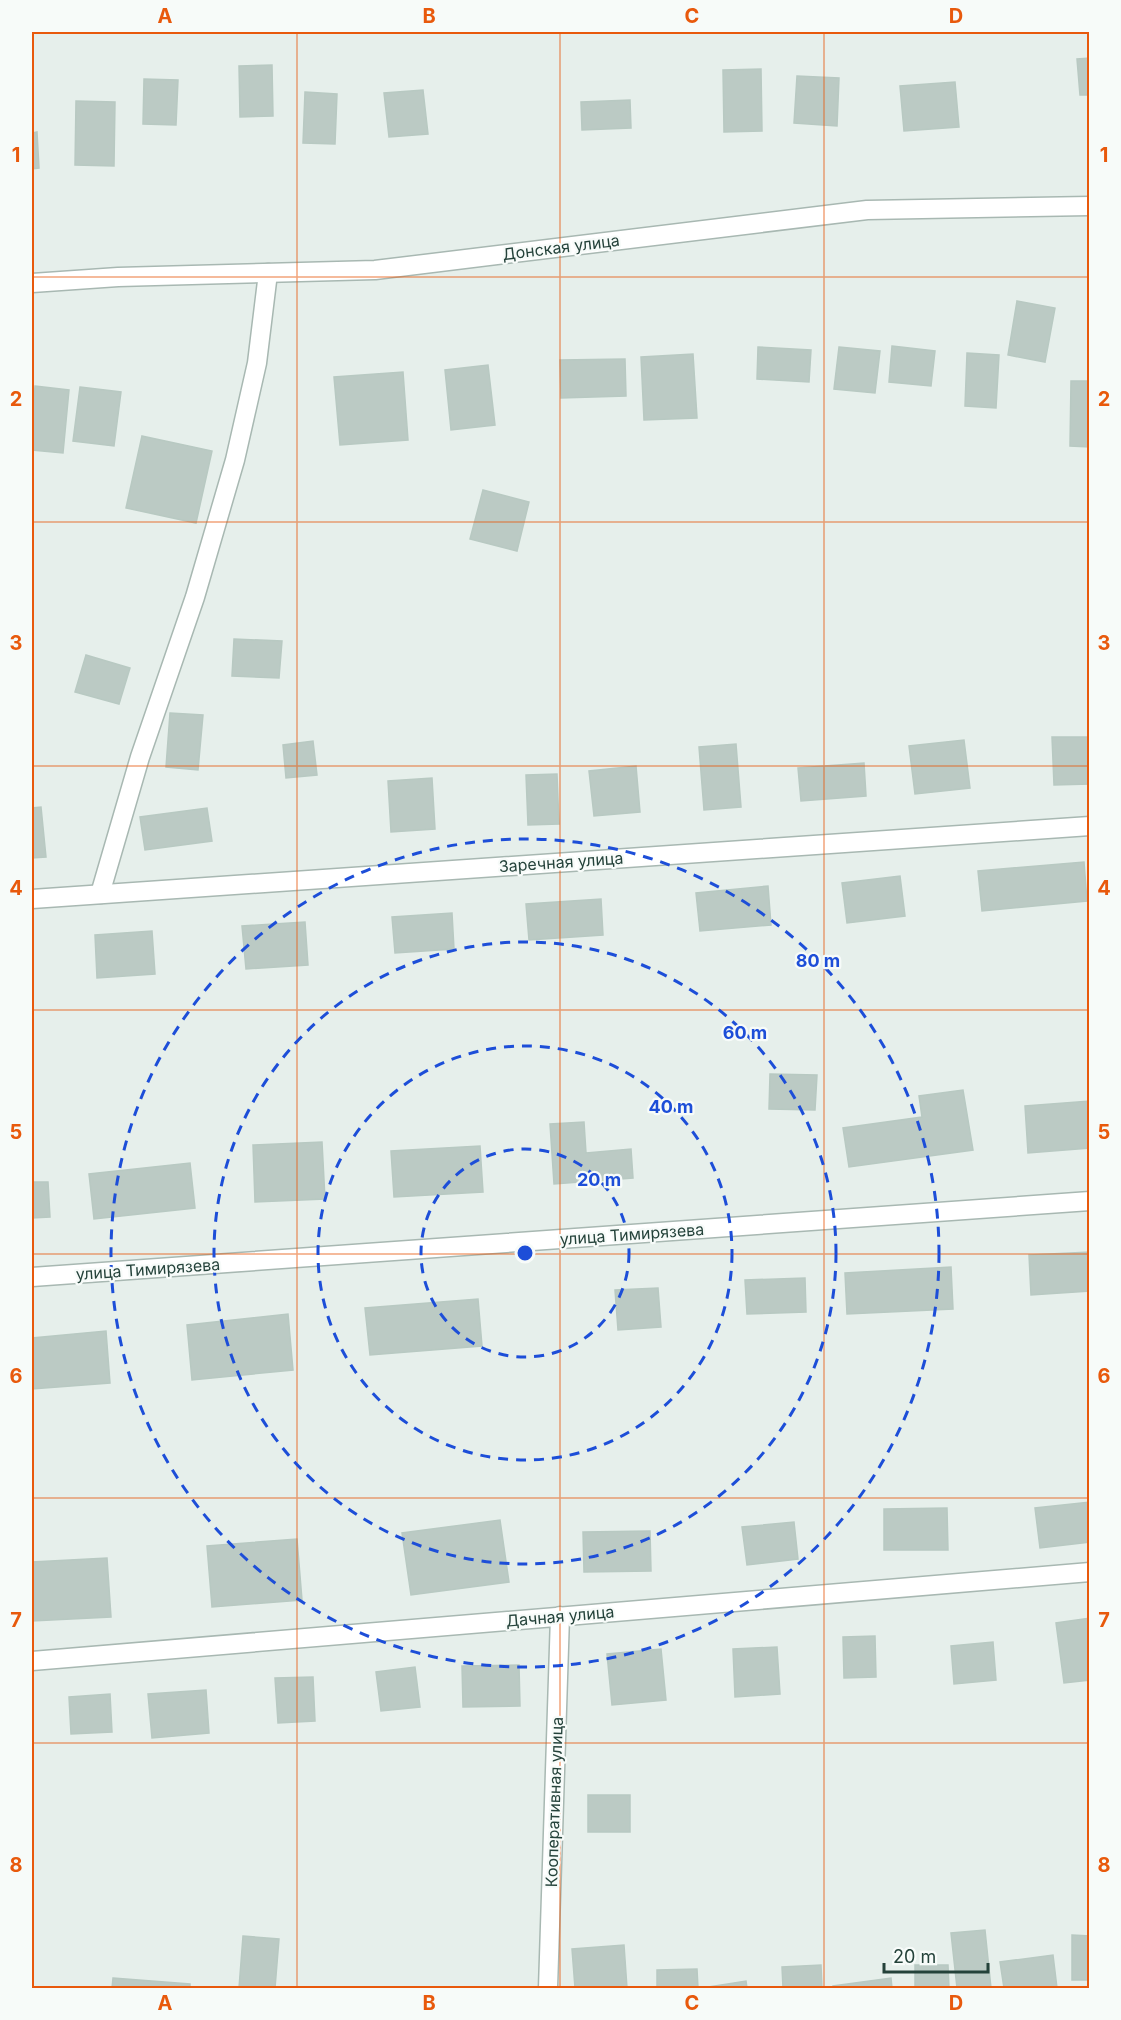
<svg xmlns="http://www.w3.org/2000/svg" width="1121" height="2020" font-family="Inter,sans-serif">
<rect width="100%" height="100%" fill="#e6efeb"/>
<!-- building -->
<path fill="#bbcac4" stroke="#b8c9c2" stroke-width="1.5" d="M1090,58V95H1080L1077,59Z
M272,65L273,116L240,117L239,66Z
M761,69L762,131L724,132L723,70Z
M797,76L839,78L837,126L794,123Z
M144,79L178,80L176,125L143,124Z
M955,82L959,127L904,131L900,86Z
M423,90L428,134L389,137L384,93Z
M305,92L337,94L335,144L303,143Z
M630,100L631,128L582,130L581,102Z
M76,101L115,102L114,166L75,165Z
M37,132L39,168L32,169V133Z
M1017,301L1055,308L1045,362L1008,355Z
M892,346L935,351L931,386L889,382Z
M758,347L811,350L809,382L757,379Z
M839,347L880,351L875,393L834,389Z
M967,353L999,355L996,408L965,406Z
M693,354L697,418L644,420L641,357Z
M625,359L626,396L561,398L560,360Z
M488,365L495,425L451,430L445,370Z
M403,372L408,440L340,445L334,377Z
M1071,381H1090V447L1070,446Z
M35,386L69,390L63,453L32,450V418Z
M80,387L121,392L114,446L73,441Z
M142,436L212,451L196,523L126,508Z
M483,490L529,502L517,551L470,539Z
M234,639L282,641L279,678L232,676Z
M86,655L130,668L119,704L75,692Z
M170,713L203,715L198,770L166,767Z
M1052,737H1090V784L1054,785Z
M964,740L970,788L915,794L909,746Z
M313,741L317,775L286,778L283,745Z
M736,744L741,807L704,810L699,747Z
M864,763L866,796L801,801L798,768Z
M636,766L640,812L594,816L589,771Z
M557,774L559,824L528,825L526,775Z
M432,778L435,829L391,832L388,781Z
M41,807L46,857L32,858V808Z
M207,808L212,841L145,850L140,817Z
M1084,862L1087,901L982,911L978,871Z
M900,876L905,916L847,923L842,883Z
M768,886L771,925L700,931L696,893Z
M601,899L603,935L529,940L526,904Z
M452,913L454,949L395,953L392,917Z
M305,922L308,965L246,969L242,926Z
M152,931L155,974L97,978L95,935Z
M770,1074L817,1075L815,1110L769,1109Z
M963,1090L973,1150L849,1167L843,1128L922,1117L919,1096Z
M1090,1101V1148L1028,1153L1025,1106Z
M584,1122L586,1153L631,1149L633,1178L554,1184L550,1124Z
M322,1142L325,1199L255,1202L253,1145Z
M480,1146L483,1192L394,1197L391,1151Z
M190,1163L195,1208L94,1219L89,1174Z
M32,1182H48L50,1217L32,1218Z
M1090,1252V1291L1031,1295L1029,1255Z
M951,1267L953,1309L847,1314L845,1273Z
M805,1278L806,1312L747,1314L745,1280Z
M658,1288L661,1327L618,1330L615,1290Z
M478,1299L482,1346L370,1355L365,1308Z
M288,1314L293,1370L192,1380L187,1325Z
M106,1331L110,1383L32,1389V1338Z
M1090,1502V1542L1040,1548L1035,1508Z
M947,1508L948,1550H884V1509Z
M500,1520L509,1582L411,1595L402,1533Z
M794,1522L798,1559L747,1565L742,1527Z
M650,1531L651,1571L584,1572L583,1532Z
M297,1539L302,1600L212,1607L207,1546Z
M107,1558L111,1617L32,1621V1562Z
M1090,1618V1680L1064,1683L1056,1623Z
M875,1636L876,1677L844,1678L843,1637Z
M993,1642L996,1680L954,1684L951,1646Z
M777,1647L780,1694L735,1697L733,1649Z
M661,1649L666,1700L612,1705L607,1654Z
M519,1665L520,1706L463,1707L462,1666Z
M415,1667L420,1707L381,1711L376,1672Z
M313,1677L315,1721L278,1723L275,1678Z
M206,1690L209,1733L152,1738L148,1694Z
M110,1694L112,1732L71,1734L69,1697Z
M588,1795H630V1832H588Z
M985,1930L991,1988H957L951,1933Z
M1072,1935L1090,1936V1980H1072Z
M243,1936L279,1939L275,1988H239Z
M624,1945L627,1988H575L572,1949Z
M1053,1955L1057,1988H1004L1000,1962Z
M821,1965L822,1988H783L782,1967Z
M915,1965H948L949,1988H915Z
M697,1969L698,1988H657V1970Z
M113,1978L190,1984V1988H112Z
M891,1978L892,1988H833V1986Z
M746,1981L747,1988H709V1987Z"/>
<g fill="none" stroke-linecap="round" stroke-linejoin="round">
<!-- service casing -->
<g stroke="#a8b8b2" stroke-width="21">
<path id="service" d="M100,894L140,757L195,597L235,460L257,363L268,273"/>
</g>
<!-- minor casing -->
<g stroke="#a8b8b2" stroke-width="21">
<path id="minor" d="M32,283L118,277L375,270L867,210L1090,206
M32,899L1090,826
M32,1277L1090,1201
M32,1661L1090,1572
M548,1988L560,1616"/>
</g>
<!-- service -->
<use href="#service" stroke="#fff" stroke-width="18"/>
<!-- minor -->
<use href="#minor" stroke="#fff" stroke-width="18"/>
</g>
<!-- grid -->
<path fill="none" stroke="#e8590c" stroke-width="1.5" stroke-opacity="0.55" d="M297,32V1988M560,32V1988M824,32V1988M32,277H1090M32,522H1090M32,766H1090M32,1010H1090M32,1254H1090M32,1498H1090M32,1743H1090"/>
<!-- distance rings -->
<g fill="none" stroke="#1d4ed8" stroke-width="3" stroke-dasharray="10 8">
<circle cx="525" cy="1253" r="104"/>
<circle cx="525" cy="1253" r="207"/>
<circle cx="525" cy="1253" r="311"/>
<circle cx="525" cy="1253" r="414"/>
</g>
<g text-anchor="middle" stroke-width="4.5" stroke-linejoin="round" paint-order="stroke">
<!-- street labels -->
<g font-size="16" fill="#24423a" stroke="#f7fbf9">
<text transform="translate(561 247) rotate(-7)" y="6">Донская улица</text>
<text transform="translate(561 862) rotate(-4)" y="6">Заречная улица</text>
<text transform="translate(632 1234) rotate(-4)" y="6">улица Тимирязева</text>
<text transform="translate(148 1269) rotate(-4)" y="6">улица Тимирязева</text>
<text transform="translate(560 1616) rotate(-5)" y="6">Дачная улица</text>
<text transform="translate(554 1802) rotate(-88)" y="6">Кооперативная улица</text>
</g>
</g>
<circle cx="525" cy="1253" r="9" fill="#1d4ed8" stroke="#f7fbf9" stroke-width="3"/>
<g font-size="18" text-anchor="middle" font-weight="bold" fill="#1d4ed8" stroke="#f7fbf9" stroke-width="4.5" stroke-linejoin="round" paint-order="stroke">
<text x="818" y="967">80 m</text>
<text x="745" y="1039">60 m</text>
<text x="671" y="1113">40 m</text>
<text x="599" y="1186">20 m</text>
</g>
<!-- border -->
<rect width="1121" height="2020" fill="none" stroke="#f7fbf9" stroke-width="66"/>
<!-- scale -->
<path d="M884 1963v9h104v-9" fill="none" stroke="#24423a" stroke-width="3"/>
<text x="893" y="1963" font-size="18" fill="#24423a" stroke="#f7fbf9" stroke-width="4.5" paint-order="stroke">20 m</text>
<rect x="33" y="33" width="1055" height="1954" fill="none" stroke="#e8590c" stroke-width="2"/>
<g font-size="20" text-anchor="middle" font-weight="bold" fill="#e8590c">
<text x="165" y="23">A</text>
<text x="429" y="23">B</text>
<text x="692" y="23">C</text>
<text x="956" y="23">D</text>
<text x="16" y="162">1</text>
<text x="1104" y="162">1</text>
<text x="16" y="406">2</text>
<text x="1104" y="406">2</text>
<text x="16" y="650">3</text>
<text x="1104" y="650">3</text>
<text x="16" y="895">4</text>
<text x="1104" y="895">4</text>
<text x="16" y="1139">5</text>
<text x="1104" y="1139">5</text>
<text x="16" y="1383">6</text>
<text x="1104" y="1383">6</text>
<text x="16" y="1627">7</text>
<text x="1104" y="1627">7</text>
<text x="16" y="1872">8</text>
<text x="1104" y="1872">8</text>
<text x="165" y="2010">A</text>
<text x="429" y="2010">B</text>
<text x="692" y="2010">C</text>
<text x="956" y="2010">D</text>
</g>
</svg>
